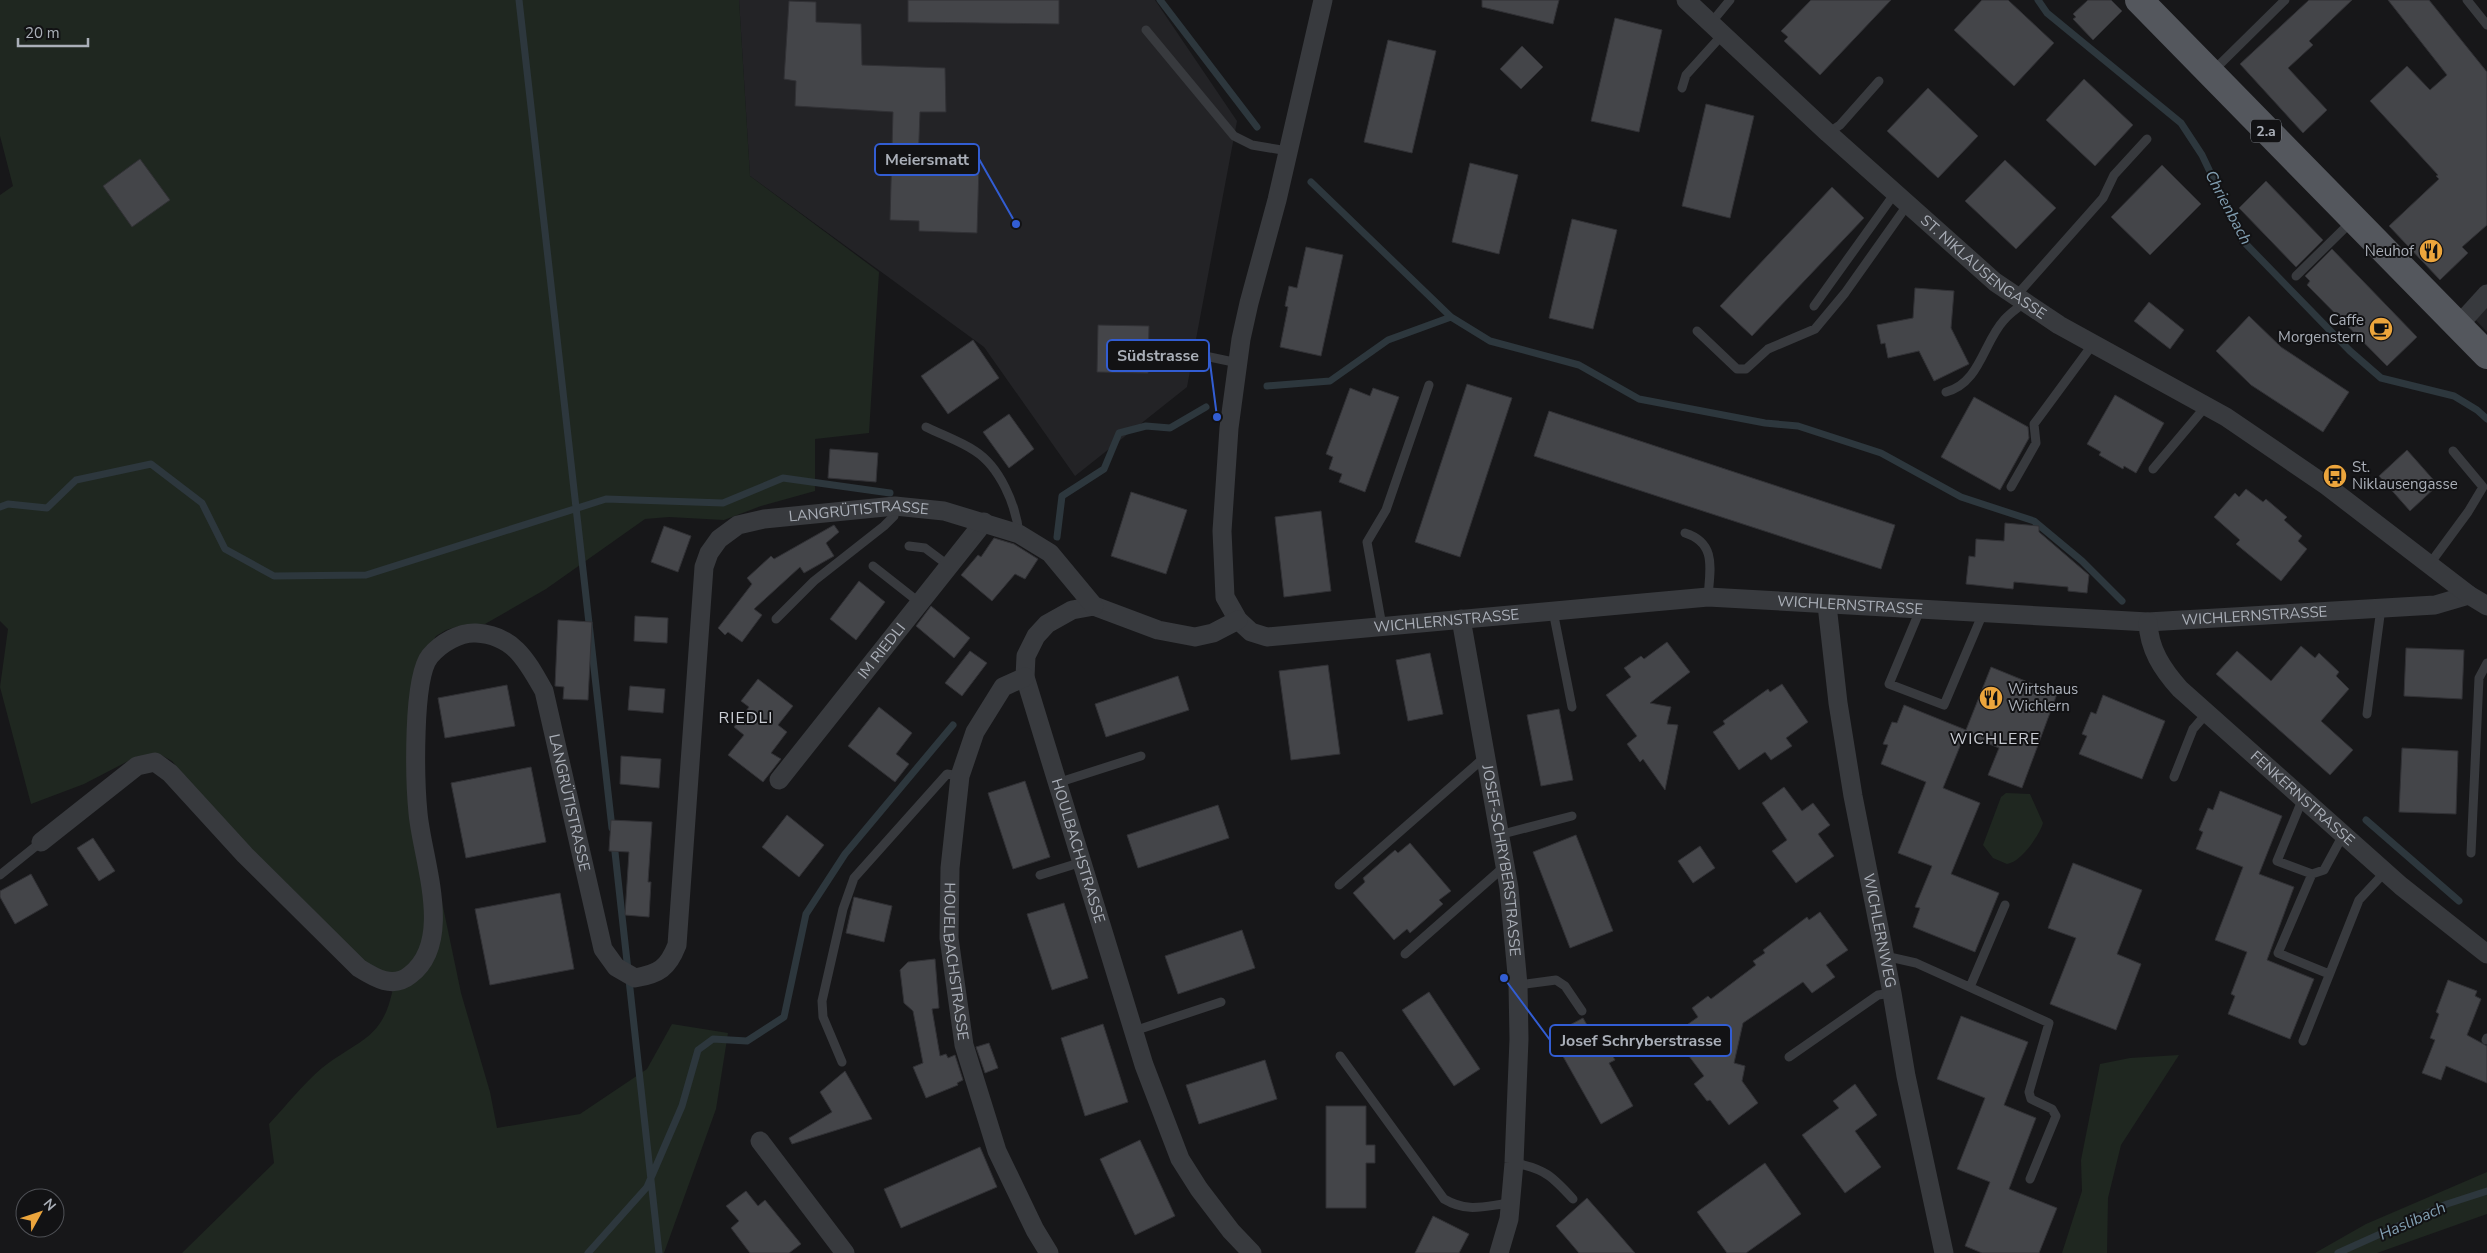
<svg xmlns="http://www.w3.org/2000/svg" width="2487" height="1253" font-family="'Nunito Sans',sans-serif">
<rect width="100%" height="100%" fill="#171719"/>
<!-- built -->
<path fill="#232326" d="M739,0H1155L1237,121L1187,387L1075,476L984,347L750,176Z
M2487,299V332L2472,316Z"/>
<!-- green -->
<path fill="#1f2720" d="M0,0H739L750,176L879,272L869,433L815,439V491L761,506L724,520L669,517L645,519L546,589L485,624L463,625L446,630L436,636L425,653L416,675L427,925L419,961L395,975L368,967L230,829L172,761L161,755L136,757L84,784L31,804L0,687L8,629L0,621V195L13,186L0,136Z
M2006,793L2030,794L2043,823C2039,836 2021,862 2007,864L1993,858L1983,845L2001,797Z
M437,878L461,993L490,1092L497,1128L580,1114L647,1069L672,1024L728,1033L716,1109L664,1253H182L274,1163L269,1124C286,1106 303,1084 322,1068C359,1039 383,1040 393,988L421,975Z
M2179,1055L2121,1145L2108,1198L2107,1253H2062L2082,1191L2081,1160L2100,1064L2130,1058Z
M2487,1172V1214L2377,1253H2315L2366,1224Z"/>
<g fill="none" stroke-linecap="round" stroke-linejoin="round">
<!-- stream -->
<path stroke="#2d373d" stroke-width="7" d="M519,0L612,828
M1160,0L1257,127
M2038,0L2047,13L2181,123L2202,155L2243,241L2350,351L2381,378L2454,396L2477,410L2487,419
M1311,182L1451,317L1490,341L1579,365L1639,399L1765,423L1798,426L1881,453L1961,497L2034,521L2082,561L2122,601
M1267,386L1330,381L1388,340L1451,317
M0,507L8,504L47,508L76,480L151,464L202,503L225,549L274,576L366,575L606,499L723,503L783,478L890,493
M1057,537L1062,496L1104,469L1119,433L1146,426L1170,428L1206,407
M2366,820L2459,901
M614,843L659,1253
M588,1253L647,1187L682,1106L698,1050L713,1039L747,1041L784,1017L806,914L845,854L953,725
M2338,1253L2447,1204L2487,1191"/>
</g>
<!-- building -->
<path fill="#444549" stroke="#313135" d="M908,0H1059V24L908,22Z
M1482,0H1559L1553,24L1482,7Z
M1811,0H1891L1820,75L1784,41L1788,37L1781,31Z
M1982,0H2008L2054,43L2014,86L1954,30Z
M2088,0H2111L2122,11L2093,40L2073,19L2076,17L2073,14Z
M2309,0H2352L2309,41L2313,45L2288,68L2327,110L2303,133L2240,64Z
M2388,0H2429L2487,72V225L2462,247L2468,253L2440,280L2389,226L2439,179L2436,176L2438,175L2370,101L2407,66L2430,90L2447,75Z
M789,1L816,2V22L861,24L862,65L945,68L946,112H920L918,165L979,167L977,233L919,231V221L890,220L893,112L795,106L796,81L784,79Z
M1615,18L1662,30L1639,132L1591,121Z
M1388,40L1436,51L1412,153L1364,142Z
M1522,46L1543,67L1521,89L1500,69Z
M2084,79L2133,125L2095,166L2046,120Z
M1928,88L1978,136L1938,178L1887,131Z
M1706,104L1754,116L1730,218L1682,206Z
M140,159L170,200L132,227L103,186Z
M2005,160L2056,208L2016,249L1965,201Z
M1470,163L1518,175L1499,254L1452,242Z
M2162,165L2201,204L2150,255L2111,217Z
M2266,181L2323,240L2296,267L2239,208Z
M1832,187L1864,218L1752,336L1720,306Z
M1572,219L1617,230L1593,329L1549,318Z
M1306,247L1343,255L1321,356L1280,347L1288,307L1285,306L1289,286L1297,288Z
M2332,249L2417,337L2387,366L2307,285L2310,281L2305,276Z
M1915,288L1954,291L1951,328L1969,364L1934,381L1919,351L1888,358L1885,343L1881,344L1877,325L1913,318Z
M2149,302L2184,330L2170,349L2134,321Z
M2249,316L2281,347L2349,392L2323,432L2251,385L2216,351Z
M1098,325L1149,326L1148,373L1097,372Z
M973,340L999,378L948,414L921,376Z
M1467,384L1512,398L1460,557L1415,542Z
M1350,388L1370,396L1373,388L1399,397L1365,492L1339,482L1342,474L1329,469L1333,457L1326,454Z
M2115,395L2164,423L2136,473L2124,466L2123,469L2099,455L2101,452L2087,444Z
M1974,397L2028,427L2029,438L2000,490L1941,457Z
M1549,411L1895,525L1881,569L1534,456Z
M1009,414L1034,449L1009,468L983,432Z
M830,449L878,453L876,482L828,478Z
M2407,450L2438,485L2410,511L2379,476Z
M2246,489L2263,502L2266,499L2287,517L2284,520L2302,536L2298,541L2307,549L2281,581L2236,544L2240,540L2214,517L2235,493L2239,497Z
M1131,492L1187,510L1166,574L1111,556Z
M1321,511L1331,591L1284,597L1275,517Z
M2005,523L2039,526V532L2089,575L2087,593L2068,591V587L2014,582L2013,589L1966,584L1969,556L1975,557L1976,539L2004,541Z
M834,525L839,532L826,543L834,556L804,573L800,567L754,609L762,615L742,642L728,632L725,635L718,628L752,584L747,578L771,556L774,559Z
M664,526L691,536L678,572L651,562Z
M994,538L1014,544L1038,559L1025,579L1015,574L992,601L961,575L978,555L981,557Z
M859,581L885,602L856,640L830,619Z
M931,606L970,638L954,658L916,626Z
M635,616L668,618L667,643L634,641Z
M558,620L592,622L588,700L563,699L564,687L555,686Z
M1667,642L1690,672L1650,703L1671,707L1667,724L1678,725L1665,790L1643,759L1640,762L1627,744L1637,736L1606,695L1631,677L1624,668L1641,656L1644,659Z
M2301,646L2315,658L2319,653L2339,672L2336,676L2349,689L2321,721L2353,750L2330,775L2216,674L2237,651L2271,681Z
M2406,648L2464,650L2462,699L2404,696Z
M970,651L987,663L962,696L945,683Z
M1430,653L1443,714L1408,721L1396,660Z
M1328,665L1340,754L1291,760L1279,671Z
M1991,667L2057,694L2022,788L1988,775L1999,748L1965,734L1943,788L1980,803L1951,874L1999,893L1975,952L1913,927L1920,908L1915,907L1932,866L1898,853L1926,782L1881,764L1888,745L1883,744L1892,722L1897,723L1904,705L1966,730Z
M1178,676L1189,710L1106,737L1095,704Z
M758,679L793,706L778,725L787,732L771,753L781,759L763,782L728,755L744,735L734,727L749,707L741,701Z
M1782,684L1808,722L1786,738L1792,746L1771,760L1765,752L1739,770L1713,732L1725,724L1723,721L1768,689L1770,692Z
M507,685L515,726L445,738L438,698Z
M630,686L665,689L663,713L628,710Z
M2103,695L2165,721L2142,779L2079,754L2087,736L2082,734L2091,712L2096,714Z
M879,707L912,733L896,754L909,764L895,782L848,746Z
M1559,709L1573,780L1541,786L1527,715Z
M2402,748L2458,751L2456,814L2399,812Z
M621,756L661,759L659,788L620,784Z
M531,767L546,842L466,858L451,783Z
M1025,781L1050,857L1013,869L988,793Z
M1784,787L1802,811L1813,803L1830,825L1818,834L1834,856L1796,883L1772,851L1787,840L1762,803Z
M2220,791L2282,816L2259,874L2294,887L2267,960L2314,979L2290,1039L2228,1014L2235,996L2231,994L2247,952L2215,940L2243,867L2196,849L2203,832L2199,830L2208,808L2213,810Z
M1218,805L1229,838L1138,868L1127,835Z
M787,815L824,845L799,877L762,847Z
M611,820L652,822L648,882H651L649,917L625,915L629,852L609,851Z
M1576,835L1613,931L1570,948L1533,852Z
M93,838L115,871L99,881L77,848Z
M1410,843L1451,891L1439,900L1443,904L1410,933L1407,929L1394,940L1353,893L1365,882L1363,878L1395,850L1398,853Z
M1700,846L1715,868L1693,883L1678,861Z
M2073,863L2142,890L2117,954L2141,964L2116,1030L2050,1004L2076,938L2048,928Z
M31,874L48,905L15,924L0,897V891Z
M560,893L574,969L490,985L475,909Z
M854,897L892,906L884,942L846,933Z
M1064,903L1088,978L1052,990L1027,914Z
M1820,912L1848,950L1826,965L1835,977L1812,993L1803,982L1743,1023L1734,1063L1745,1066L1742,1081L1758,1103L1729,1125L1710,1100L1707,1101L1694,1084L1704,1076L1673,1035L1698,1017L1692,1008L1708,996L1711,999L1756,965L1753,961L1765,953L1763,950L1807,917L1809,920Z
M1242,930L1255,968L1178,994L1165,956Z
M935,959L939,1008L932,1009L940,1056L946,1054L948,1058L955,1055L963,1080L957,1083L958,1085L926,1098L913,1067L923,1063L913,1011L904,1003L900,970L908,962Z
M2448,980L2477,991L2475,996L2481,999L2467,1035L2487,1046V1083L2446,1066L2441,1080L2422,1073L2435,1040L2430,1038L2439,1014L2436,1012Z
M1429,992L1480,1069L1454,1086L1402,1010Z
M1961,1016L2028,1042L2004,1105L2036,1118L2009,1189L2057,1208L2039,1253H1982L1965,1246L1990,1182L1957,1169L1985,1098L1937,1079Z
M1583,1018L1598,1044L1604,1041L1615,1060L1609,1063L1633,1106L1601,1124L1551,1035Z
M1103,1024L1128,1102L1085,1116L1061,1038Z
M989,1043L998,1068L985,1073L976,1047Z
M1265,1060L1277,1099L1199,1124L1186,1085Z
M845,1071L872,1119L792,1144L789,1138L832,1112L820,1092Z
M1855,1084L1877,1115L1855,1131L1881,1167L1845,1193L1802,1135L1839,1108L1833,1101Z
M1326,1106H1366V1145H1375V1163H1366V1208H1326Z
M1140,1140L1175,1216L1135,1235L1100,1159Z
M980,1147L997,1187L901,1228L884,1189Z
M1765,1163L1801,1214L1746,1253H1727L1697,1212Z
M746,1191L758,1206L765,1200L801,1244L789,1253H750L731,1228L739,1221L726,1206Z
M1587,1198L1616,1231L1635,1253H1579L1556,1226Z
M1433,1216L1469,1234L1459,1253H1415Z"/>
<g fill="none" stroke-linecap="round" stroke-linejoin="round">
<!-- lane -->
<path stroke="#383a3e" stroke-width="9" d="M2467,0L2487,25
M1711,23L1730,0
M1146,30L1234,136L1252,145L1288,151
M2212,72L2285,0
M1682,88L1686,75L1723,34
M1828,133L1840,125L1879,81
M2296,276L2353,220
M2016,296L2103,198L2114,175L2147,139
M1814,306L1895,193
M1697,331L1737,369H1746L1768,349L1815,329L1845,293L1908,204
M1176,354L1205,356L1238,363
M1946,392C1980,383 1983,343 2004,320C2010,313 2018,308 2025,302
M926,427C942,435 960,441 975,451C1000,467 1016,505 1019,534
M2153,469L2206,406
M2011,487L2036,443L2034,424L2093,344
M1685,533C1717,543 1710,569 1708,597
M909,546L925,548L949,566
M2429,565L2468,512L2483,487L2453,451
M873,566L920,603
M1920,610L1889,684L1944,705L1983,613
M1553,611L1572,707
M776,619L814,581L884,526L894,516L895,506
M1382,626L1367,542L1386,510L1429,385
M2367,714L2381,608
M2174,777L2193,729L2207,713
M1057,783L1141,756
M2303,798L2277,861L2312,874
M1499,835L1572,816
M2471,853L2479,678L2487,663
M0,875L41,842
M1040,875L1082,862
M1339,885L1485,757
M1405,954L1505,866
M1885,956L1916,963L2049,1023L2029,1092L2031,1099L2052,1109L2056,1116L2030,1179
M2329,974L2278,953L2312,874L2324,870L2343,835
M1518,985L1556,980L1565,986L1582,1011
M1970,987L2005,905
M1134,1031L1221,1002
M2486,1040L2487,1038
M2303,1041L2359,900L2385,872
M1340,1056L1444,1199C1468,1213 1484,1206 1510,1203
M1789,1057L1878,995L1892,993
M842,1062L823,1017L822,1001L843,909L854,878L947,774L960,776
M1514,1163C1544,1168 1553,1177 1573,1199"/>
<!-- street -->
<g stroke="#383a3e" stroke-width="19">
<path id="s1" d="M1323,0L1277,200L1249,303L1241,339L1229,428L1222,531L1225,597L1238,620L1251,632L1267,637L1708,597L2148,622L2435,605L2469,595"/>
<path id="s2" d="M1686,0L1828,133L1995,282L2059,325L2226,417L2327,486L2469,595L2487,606"/>
<path d="M2457,327L2487,294"/>
<path id="s3" d="M1827,605L1838,703L1853,796L1892,993L1906,1076L1944,1253"/>
<path id="s4" d="M1461,619L1509,888L1518,985L1519,1039L1514,1163L1509,1219L1499,1253"/>
<path id="s5" d="M1238,620L1213,633L1195,637L1158,630L1094,606L1072,610L1047,624L1036,636L1026,656L1025,677L1144,1065L1180,1159L1199,1189L1231,1231L1252,1253"/>
<path id="s6" d="M2148,622C2149,649 2162,669 2180,689L2401,886L2487,954"/>
<path id="s7" d="M1025,677L1003,687L975,732L960,776L950,868L949,938L964,1045L997,1151L1035,1230L1049,1253"/>
<path id="s8" d="M779,780L984,522"/>
<path id="s9" d="M41,842L137,766L155,762L170,773L245,855L359,968C375,978 393,989 410,975C455,941 422,859 418,813C415,782 412,678 430,656C441,643 460,632 476,633C514,635 527,661 544,691L603,949L616,967L635,978C659,974 668,968 677,945L704,567L709,553L719,539L738,525L764,519L895,506L944,511L1019,534L1050,553L1094,606"/>
<path d="M760,1141L845,1253"/>
</g>
<!-- primary -->
<path stroke="#54575d" stroke-width="28" d="M2139,0L2487,355"/>
</g>
<!-- icons -->
<defs>
<g id="restaurant-disc" transform="scale(1.25)"><circle r="9.5" fill="#eca53c" stroke="#121214"/><path d="M-5-6h1v4h1v-4h1v4h1v-4h1v5L-1.5 .5V6h-2V.5L-5-1ZM5-6V6H3V1.5H1.5Q1.5-4 5-6Z" fill="#111"/></g>
<g id="cafe-disc" transform="scale(1.25)"><circle r="9.5" fill="#eca53c" stroke="#121214"/><path d="M-5.5-4.5H6V0H3Q3 3.5 0 3.5H-2.5Q-5.5 3.5-5.5 0ZM3-3.2v2h1.7v-2ZM-6 4.5H4V6H-6Z" fill="#111"/></g>
<g id="bus-disc" transform="scale(1.25)"><circle r="9.5" fill="#eca53c" stroke="#121214"/><path d="M-5-6H5V4H4V6H2V4H-2V6H-4V4H-5ZM-3.5-4V0h7V-4ZM-3.5 1.2v1.5H-2V1.2ZM2 1.2v1.5H3.5V1.2Z" fill="#111"/></g>
</defs>
<g fill-rule="evenodd">
<use href="#restaurant-disc" x="2431" y="251"/>
<use href="#cafe-disc" x="2381" y="329"/>
<use href="#bus-disc" x="2335" y="476"/>
<use href="#restaurant-disc" x="1991" y="698"/>
</g>
<g text-anchor="middle" stroke-width="4" stroke-linejoin="round" paint-order="stroke">
<!-- shield labels -->
<rect fill="#121214" stroke="#7c8087" stroke-width="1" x="2251" y="119.5" width="30" height="23" rx="4"/>
<g font-size="14" font-weight="bold" fill="#aaafb8">
<text x="2266" y="136">2.a</text>
</g>
<!-- poi labels -->
<g font-size="15" fill="#aaafb8" stroke="#121214" text-anchor="end">
<text x="2414" y="256">Neuhof</text>
<text x="2364" y="325">Caffe<tspan x="2364" dy="17">Morgenstern</tspan></text>
<text x="2352" y="472" text-anchor="start">St.<tspan x="2352" dy="17">Niklausengasse</tspan></text>
<text x="2008" y="694" text-anchor="start">Wirtshaus<tspan x="2008" dy="17">Wichlern</tspan></text>
</g>
<!-- street labels -->
<g font-size="15" fill="#aaafb8" stroke="#121214">
<text dy="5" stroke="none"><textPath href="#s2" startOffset="400">ST. NIKLAUSENGASSE</textPath></text>
<text dy="5" stroke="none"><textPath href="#s9" startOffset="1886">LANGRÜTISTRASSE</textPath></text>
<text dy="5" stroke="none"><textPath href="#s1" startOffset="1254">WICHLERNSTRASSE</textPath></text>
<text dy="5" stroke="none"><textPath href="#s1" startOffset="1659">WICHLERNSTRASSE</textPath></text>
<text dy="5" stroke="none"><textPath href="#s1" startOffset="849">WICHLERNSTRASSE</textPath></text>
<text dy="5" stroke="none"><textPath href="#s8" startOffset="165">IM RIEDLI</textPath></text>
<text dy="5" stroke="none"><textPath href="#s6" startOffset="240">FENKERNSTRASSE</textPath></text>
<text dy="5" stroke="none"><textPath href="#s9" startOffset="1078">LANGRÜTISTRASSE</textPath></text>
<text dy="5" stroke="none"><textPath href="#s5" startOffset="445">HOULBACHSTRASSE</textPath></text>
<text dy="5" stroke="none"><textPath href="#s4" startOffset="245">JOSEF-SCHRYBERSTRASSE</textPath></text>
<text dy="5" stroke="none"><textPath href="#s3" startOffset="330">WICHLERNWEG</textPath></text>
<text dy="5" stroke="none"><textPath href="#s7" startOffset="310">HOUELBACHSTRASSE</textPath></text>
</g>
<!-- water labels -->
<g font-size="16" font-style="italic" fill="#829fb2" stroke="#121214">
<text transform="translate(2229 207) rotate(62)" y="6">Chrienbach</text>
<text transform="translate(2412 1220) rotate(-24)" y="6">Haslibach</text>
</g>
<!-- neighbourhood labels -->
<g font-size="16" letter-spacing="1" fill="#cbced5" stroke="#121214">
<text x="746" y="723">RIEDLI</text>
<text x="1995" y="744">WICHLERE</text>
</g>
</g>
<!-- callouts -->
<path fill="none" stroke="#325dd3" stroke-width="2" d="M1016 224L979 159M1217 417L1209 355M1504 978L1550 1040"/>
<g fill="#325dd3" stroke="#121214" stroke-width="2">
<circle cx="1016" cy="224" r="5"/>
<circle cx="1217" cy="417" r="5"/>
<circle cx="1504" cy="978" r="5"/>
</g>
<g fill="#121214" stroke="#325dd3" stroke-width="2">
<rect x="875" y="144" width="104" height="31" rx="5"/>
<rect x="1107" y="340" width="102" height="31" rx="5"/>
<rect x="1550" y="1025" width="181" height="31" rx="5"/>
</g>
<g font-size="16" text-anchor="middle" font-weight="bold" fill="#aaafb8">
<text x="927" y="165">Meiersmatt</text>
<text x="1158" y="361">Südstrasse</text>
<text x="1641" y="1046">Josef Schryberstrasse</text>
</g>
<!-- north arrow -->
<g transform="translate(40 1213) rotate(50)"><circle r="24" fill="#121214" stroke="#4f5156"/>
<path d="M0-4L9 19L0 12L-9 19Z" fill="#eca53c"/>
<text y="-8" font-size="14" font-weight="bold" text-anchor="middle" fill="#aaafb8">N</text>
</g>
<!-- scale -->
<path d="M18 38v8h70v-8" fill="none" stroke="#aaafb8" stroke-width="2.5"/>
<text x="25" y="38" font-size="15" fill="#aaafb8" stroke="#121214" stroke-width="4" paint-order="stroke">20 m</text>
</svg>
